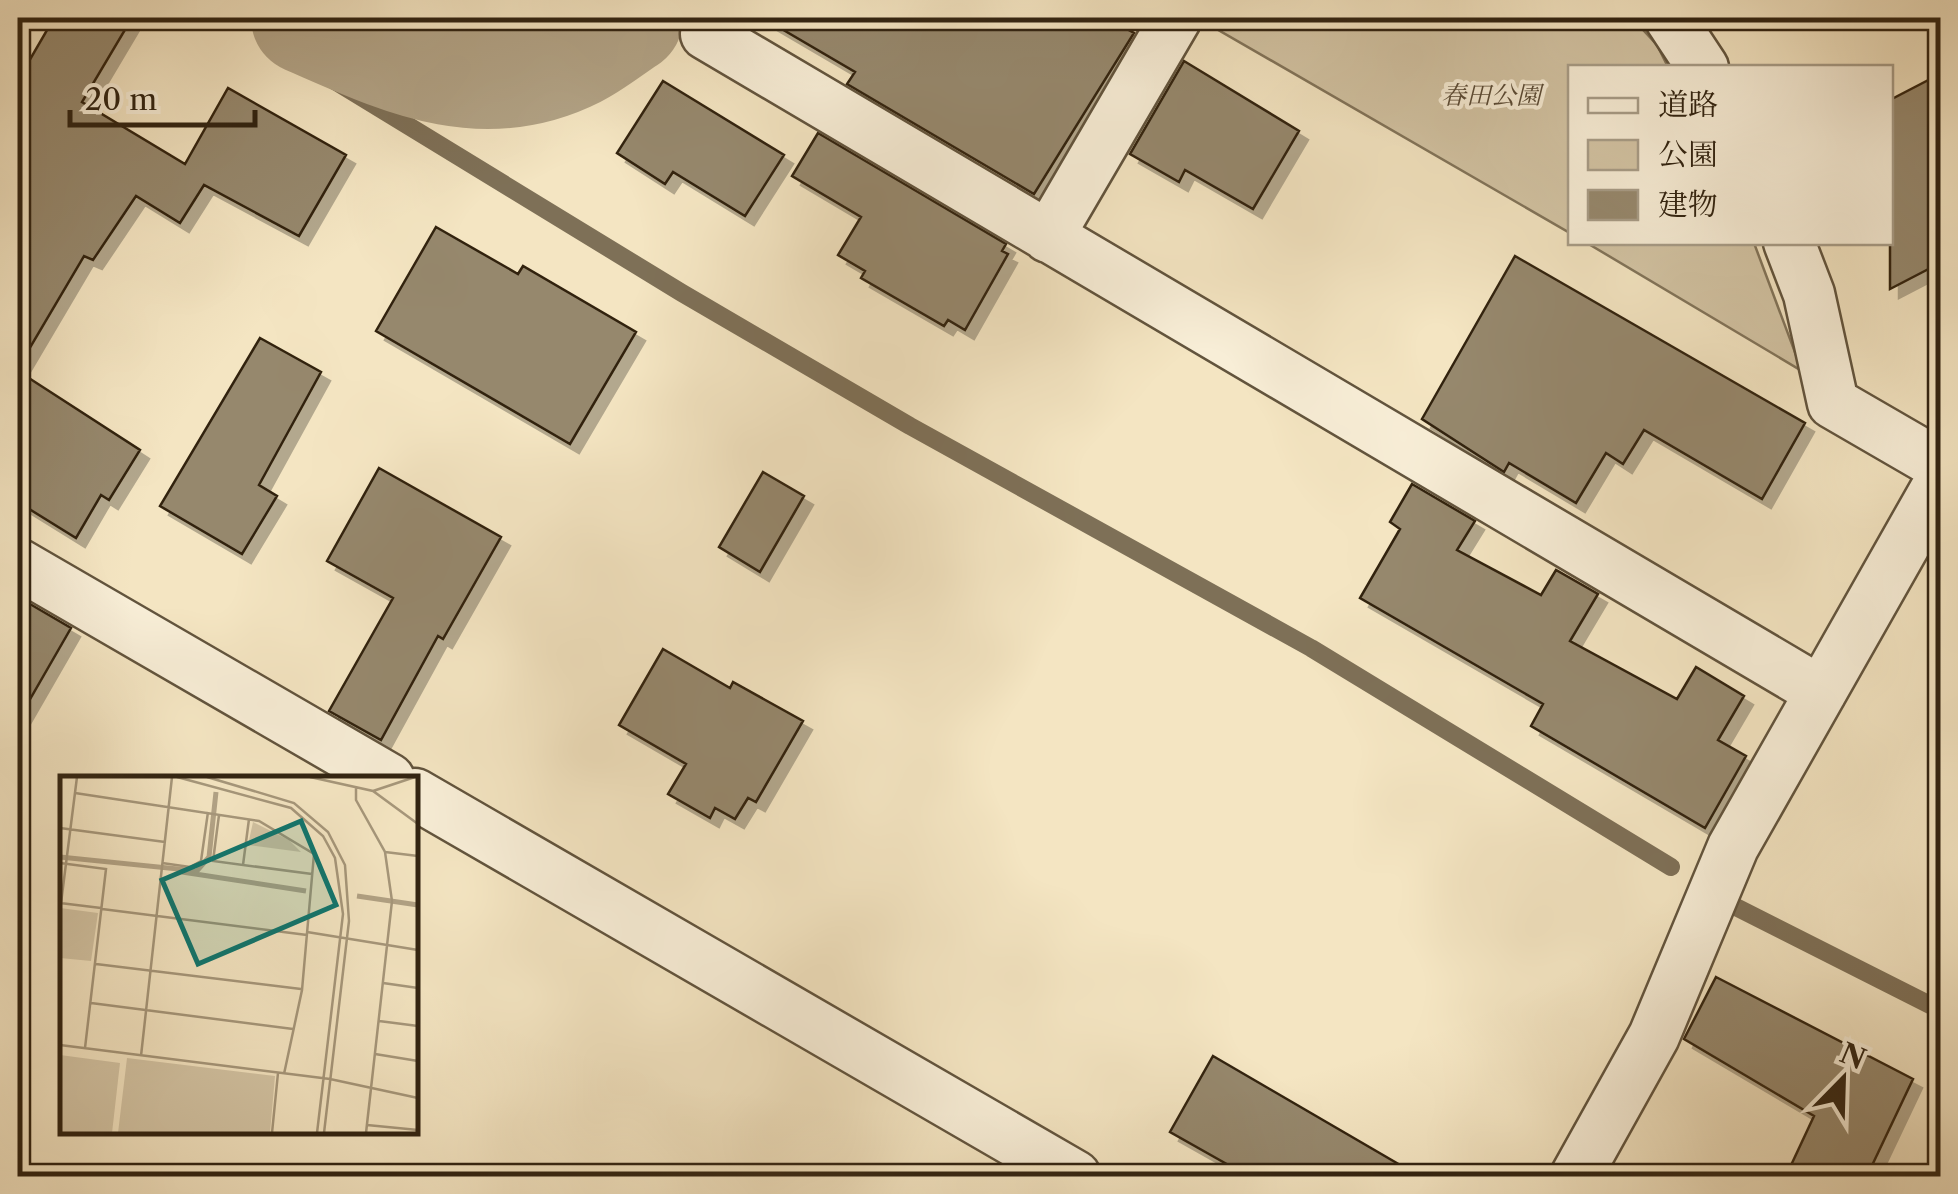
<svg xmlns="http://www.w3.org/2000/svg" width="1958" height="1194" font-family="'Libre Caslon Text','Noto Serif JP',serif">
<defs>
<filter id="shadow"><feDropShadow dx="9" dy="9" stdDeviation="0" flood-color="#0004"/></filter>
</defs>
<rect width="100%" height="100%" fill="#f4e5c2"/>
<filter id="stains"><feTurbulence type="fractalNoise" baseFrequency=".002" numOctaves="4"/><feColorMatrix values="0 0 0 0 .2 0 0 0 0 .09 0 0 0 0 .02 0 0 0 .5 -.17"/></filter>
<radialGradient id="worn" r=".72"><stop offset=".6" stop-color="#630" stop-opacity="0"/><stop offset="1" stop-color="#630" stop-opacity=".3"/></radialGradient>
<!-- green -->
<path fill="#d3c4a4" stroke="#82745a" stroke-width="2.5" d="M1212,18H1632L1657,45L1668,67L1570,68V233L1208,24Z
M1587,243H1754L1802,371Z"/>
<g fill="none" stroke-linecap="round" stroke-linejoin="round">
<!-- stream -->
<path stroke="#7e7057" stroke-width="18" d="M285,18L299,59L682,293L910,426L1311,648L1671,867
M1726,902L1940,1010"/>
<!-- river -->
<path stroke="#b2a386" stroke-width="112" d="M307,18C395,56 480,100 575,52C593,43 610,29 627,18"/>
</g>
<!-- building -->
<path fill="#96886d" stroke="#312311" stroke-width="2.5" filter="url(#shadow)" d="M54,18H132L82,102L185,164L228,88L346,155L299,236L204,185L180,223L136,196L93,260L84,256L18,368V80Z
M763,18H1107L1134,33L1034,194L847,84L855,72Z
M1184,61L1299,131L1253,209L1185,170L1179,182L1130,154Z
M1940,74V263L1890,289V100Z
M663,81L784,155L745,216L673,172L665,184L617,153Z
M818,133L1006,244L1002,251L1008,254L965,330L948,320L944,326L861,278L865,271L838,255L861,217L792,176Z
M436,227L518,274L523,266L636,332L570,444L376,331Z
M1515,256L1805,423L1762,499L1644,430L1623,464L1606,453L1576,503L1509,463L1504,472L1422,419Z
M260,338L321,372L259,485L277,496L242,554L160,506Z
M18,371L140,450L109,500L101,495L76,538L18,502Z
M379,468L501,537L443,639L438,636L381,740L329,711L393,598L327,561Z
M763,472L804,496L760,572L719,547Z
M1412,484L1475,521L1457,550L1541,595L1556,570L1598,594L1570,641L1677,699L1696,667L1744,696L1718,740L1746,756L1705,828L1531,726L1543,704L1360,598L1400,529L1390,522Z
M18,597L71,628L18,720Z
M663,649L730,688L733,682L803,721L756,802L748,798L735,819L715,808L710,818L668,794L686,764L619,725Z
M1716,977L1913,1079L1867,1176H1786L1814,1116L1684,1039Z
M1213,1056L1419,1176H1248L1170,1132Z"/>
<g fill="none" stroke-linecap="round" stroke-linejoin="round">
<!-- minor casing -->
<g stroke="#62543d" stroke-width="55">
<path id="minor" d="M715,18L706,34L1821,692
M1670,18L1703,68
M1048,237L1176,18
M1789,242L1809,294L1833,403L1940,465
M18,564L389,779
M415,794L1075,1176
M1576,1176L1654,1036L1733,847L1940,482"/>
</g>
<!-- minor -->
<use href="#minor" stroke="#f8eed7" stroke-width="50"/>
</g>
<g text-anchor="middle" stroke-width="8" stroke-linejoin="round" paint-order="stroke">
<!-- park labels -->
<g font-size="25" font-style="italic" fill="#5a4b36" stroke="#f8eed7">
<text x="1491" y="104">春田公園</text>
</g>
</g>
<!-- overview -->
<g transform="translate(60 776)">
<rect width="358" height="358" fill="#f4e5c2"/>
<path d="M193,46L229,64L241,76L188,69ZM0,132L38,137L31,185L0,182ZM0,279L60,287L52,357H0ZM67,282L215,300L210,357H58Z" fill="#d3c4a4"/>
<path fill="none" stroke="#b2a386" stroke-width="5" d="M0,81L137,95L149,81L156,16M122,96L246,115M297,120L358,129"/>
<path fill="none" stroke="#a6977b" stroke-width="2.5" d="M117,1L231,32L263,60L275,82L283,138L257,357M147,1L234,27L268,56L285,89L289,145L264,357M250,1L313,15L358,48M296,10V24L325,76L332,125L306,357M313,15L355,1M15,17L199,45L254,78L242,214L224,298M159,39L153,85L252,98M0,52L105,66M325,76L358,80M0,87L46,93L25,272M102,87L130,91L141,85L148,36M183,89L189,43M0,127L41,132M1,127L17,1M42,133L247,159M247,156L358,174M36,188L241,213M323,207L358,212M31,227L233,253M319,245L358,250M0,269L270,303L358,322M315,278L358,285M81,280L112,1M307,349L358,354M212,357L218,297"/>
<path fill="#0f766e" fill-opacity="0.15" stroke="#0f766e" stroke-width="5" d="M241,45L276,129L138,188L102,104Z"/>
<rect width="358" height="358" fill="none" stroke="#312311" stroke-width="5"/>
</g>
<!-- margin -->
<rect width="1958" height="1194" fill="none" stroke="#f4e5c2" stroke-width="60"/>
<rect x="20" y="20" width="1918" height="1154" fill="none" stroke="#312311" stroke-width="5"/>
<rect x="30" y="30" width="1898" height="1134" fill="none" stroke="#312311" stroke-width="2.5"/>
<!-- legend -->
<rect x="1568" y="65" width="325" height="180" fill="#f8eed7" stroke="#a89d88" stroke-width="2.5"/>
<rect x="1588" y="98" width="50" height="15" fill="#f8eed7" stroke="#a89d88" stroke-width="2.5"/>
<text x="1658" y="115" font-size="30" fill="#312311">道路</text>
<rect x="1588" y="140" width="50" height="30" fill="#d3c4a4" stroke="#a89d88" stroke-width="2.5"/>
<text x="1658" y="165" font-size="30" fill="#312311">公園</text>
<rect x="1588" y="190" width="50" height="30" fill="#96886d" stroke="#a89d88" stroke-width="2.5"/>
<text x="1658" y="215" font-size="30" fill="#312311">建物</text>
<!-- north arrow -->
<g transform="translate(1843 1079) rotate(23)" stroke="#f8eed7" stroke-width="8" paint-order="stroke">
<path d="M0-8L18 38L0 25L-18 38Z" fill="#312311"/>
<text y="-15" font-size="28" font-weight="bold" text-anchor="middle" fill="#312311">N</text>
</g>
<!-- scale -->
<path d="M70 110v15h185v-15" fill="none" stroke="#312311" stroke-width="5"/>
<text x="85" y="110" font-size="30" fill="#312311" stroke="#f8eed7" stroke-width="8" paint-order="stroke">20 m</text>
<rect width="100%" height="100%" filter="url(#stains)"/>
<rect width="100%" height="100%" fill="url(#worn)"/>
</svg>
